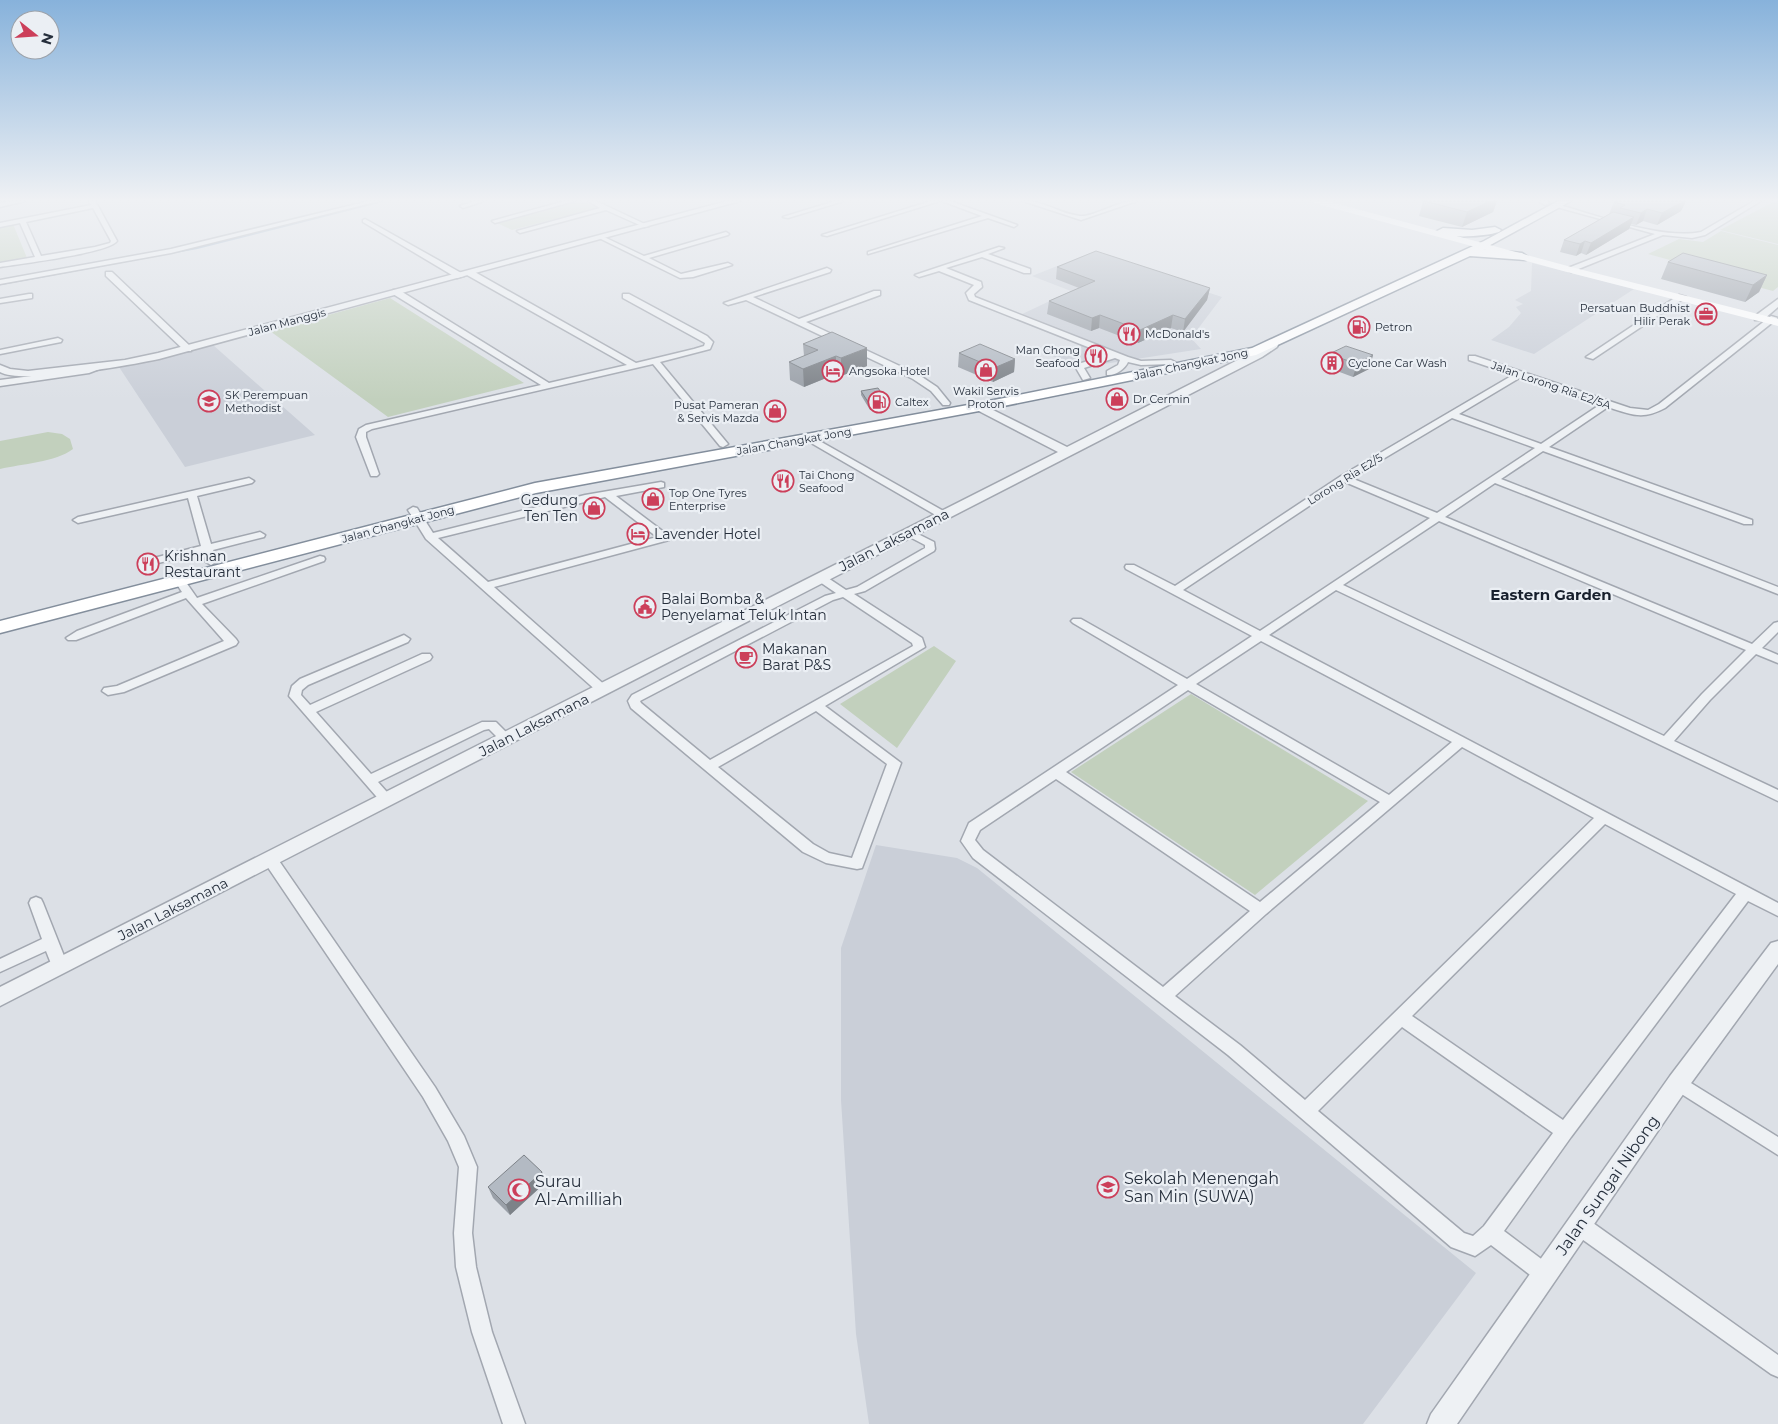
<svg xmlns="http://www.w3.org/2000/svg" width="1778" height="1424" font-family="Montserrat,sans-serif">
<rect width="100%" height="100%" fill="#dce0e6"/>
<!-- built -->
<path fill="#cacfd8" d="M1090,253L1222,297L1191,338L1201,349L1078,368L1050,355L1084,345L1018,316L1071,291L1032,276Z
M1532,263L1634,289L1534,354L1491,340L1509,327L1521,313L1516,307L1523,304L1515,300L1531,291Z
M213,345L315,435L185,467L119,367L151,361Z
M876,845L957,858L977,868L1476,1273L1363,1424H869L856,1334L841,1100V948Z"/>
<!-- green -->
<path fill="#c2d0bd" d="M582,201L598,208L512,230L497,223Z
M1775,201H1778V244L1720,230Z
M13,224L27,258L0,263V227Z
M1721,231L1778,245V287L1773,291L1667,263L1670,260L1648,254L1679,239L1703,242Z
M390,298L524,383L388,417L270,331Z
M48,432L62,434L70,439L73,449C56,462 21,464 0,469V441Z
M934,646L956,661L897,748L840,704Z
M1191,694L1368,801L1255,895L1071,772Z"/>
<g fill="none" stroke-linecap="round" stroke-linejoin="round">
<!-- stream -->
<path stroke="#96afc7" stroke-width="2.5" d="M0,284L196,248L382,201"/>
<!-- minor casing -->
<g stroke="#a2a7b0" stroke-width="3">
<path id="minor" d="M13,201H25L0,207V203Z
M89,201H95L98,206L117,241C109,253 19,264 0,267V263L35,257L20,223L0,227V223L91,205ZM93,208L111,241L110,243L95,247L41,256L26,222Z
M369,201H379L171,253L0,284V280L171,249Z
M475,201H484L463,208L460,206Z
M565,201H575L495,223L492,221Z
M588,201H596L649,226L644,227L606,210L520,233L517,231L600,208Z
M835,201H844L788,218L783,217Z
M931,201H940L827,236L822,235Z
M942,201H950L1017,225L1014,227L988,218L868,254V252L982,216Z
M1023,201C1043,200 1060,214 1080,216C1095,217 1118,200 1137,201L1081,220Z
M1754,201H1761L1705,235L1692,238L1663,235L1571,272L1567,270L1568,268L1655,234L1553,206L1556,204C1596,215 1661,240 1701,232Z
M365,219L463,274L464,276L457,278L363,222V220Z
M726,232L729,234L728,235L649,258L681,274L728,263L732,265L693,277L680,278L599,238L604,237L644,256Z
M999,247L1004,248L988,254L1030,269V273H1024L982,257L946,268L981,282L982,287L974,294L975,297L1128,357L1141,361L1171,360L1175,362L1171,364L1141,365L1128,362C1125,369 1115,376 1107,375V371L1118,365L1120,360L1115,358L1084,368L1090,378L1083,380L1076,368L1078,364L1108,355L969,300L966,293L974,285L939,271L919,277L915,275Z
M827,268L831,270L830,272L753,297L799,319L874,291H880V295L806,322L919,375L937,387L950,403L949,405H943L931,391L913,379L746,300L728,305L724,303Z
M467,271H473L636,363L694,349L704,346L705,343L623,298V294H629L707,336L713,342L710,349L660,362L728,444L723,447L720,446L653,364L372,429L366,432V437L379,474L377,476H371L356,437L359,429L366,425L541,385L393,294V290H399L549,383L627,365L467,275Z
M106,272H112L191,347V351H185L106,276Z
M29,294H32V298L0,303V299Z
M1679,295L1686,297L1593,359L1586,357Z
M1771,316L1778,318L1665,408C1643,420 1632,415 1608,407L1549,447L1752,520V524H1744L1543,451L1501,479L1778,587V594L1495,483L1445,517L1752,644L1774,623L1778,622V632L1762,648L1778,655V663L1756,654L1710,700L1674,741L1778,790V801L1336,590L1269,635L1778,903V916L1748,901L1571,1137L1504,1231L1552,1267L1555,1274L1552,1281L1545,1284L1538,1281L1491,1245L1475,1256L1451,1247L1228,1055L973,858L961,841L969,823L1178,685L1073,623L1071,621L1073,619H1081L1187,679L1252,636L1126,569L1125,567L1126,565H1134L1175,586L1341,476L1513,375L1469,360V356H1475L1630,408L1648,410L1659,404ZM1521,377L1601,404L1541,444L1459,414ZM1452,418L1535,448L1437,513L1351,478ZM1345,482L1430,518L1260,631L1183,590ZM1439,521L1746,650L1702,694L1664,736L1343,585ZM1261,641L1452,742L1389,795L1196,684ZM1188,690L1380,802L1260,902L1066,772ZM1462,747L1594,818L1305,1100L1240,1045L1175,996L1266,914ZM1056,779L1250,911L1163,987L983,850L975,840L980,830ZM1605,824L1736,894L1563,1120L1412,1016ZM1402,1027L1553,1133L1484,1226L1473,1236L1464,1233L1318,1111Z
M58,338L62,340L61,342L0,354V350Z
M99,364L103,366L102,368L89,373L0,386V380L87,369Z
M809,435L947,513L948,515L947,517H939L806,440L804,438Z
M249,478L254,481L252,483L197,496L211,544L260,532L265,535L264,537L213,550L216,562L211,565L206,562L203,552L146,566L141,563L142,561L201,546L188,498L78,523L73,520L78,517Z
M661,482L664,483V487L616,496L669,536L670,538L669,540L494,587L607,687L609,690L603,694L599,693L426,539L408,510L413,507L417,508L433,533L585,495ZM605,497L657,537L488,582L438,538Z
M908,529L934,542L935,549L934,551L865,591L854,594L922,638L925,647L825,706L901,763L862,868L857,869L826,863L803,852L631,708L628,701L632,695L825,596L836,593L817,580L816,578L817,576H825L846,590L857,587L925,548V545L904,534L903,532ZM843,597L912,643L913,646L710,760L641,703L640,701L833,600ZM816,711L887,764L852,858L829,853L813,844L718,767Z
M320,556L324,557L325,559L324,561L202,604L236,639L238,642L236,645L124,692L108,695L102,691L104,688L117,686L224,641L186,598L76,640H68L66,638L77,631L182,592L174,580L175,578H183L197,598Z
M404,635L410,639L408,642L308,685L302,690L301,695L310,705L422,654H430L432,657L430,660L316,712L371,774L482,722H496L513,739L507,743L502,742L489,729L484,730L378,782L394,800L392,803H382L289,696L292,686L300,679Z
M270,854L275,855L435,1087L464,1136L477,1167L472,1233L476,1267L492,1332L525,1424H503L472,1332L456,1267L454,1233L459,1167L448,1141L423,1097L265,863L263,859L265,855Z
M36,897L41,899L43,903L68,966L66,971L60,972L54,971L46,951L0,972V959L42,939L29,903L31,899Z
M1678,1075L1778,1137V1155L1672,1088L1669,1083L1672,1078Z
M1579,1216L1586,1218L1778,1355V1377L1771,1374L1572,1232L1570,1225L1572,1218Z"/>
</g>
<!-- tertiary casing -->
<g stroke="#a2a7b0" stroke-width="3">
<path id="tertiary" d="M727,201H740L159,359C130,365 22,385 0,372V365L10,369L28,371L125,360L158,353Z
M1539,201H1547L1549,203L1545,205Z
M1778,299V307L1763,320H1755V316Z
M1273,342L1277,343L1278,345L1277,347L1262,357L0,1006V987L1058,452L975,409L973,407L975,405H983L1067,447Z
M1778,941V964L1686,1090L1457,1424H1427L1431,1414L1670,1076L1771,943Z"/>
</g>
<!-- trunk casing -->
<g stroke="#838e9c" stroke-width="3">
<path id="trunk" d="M1558,201H1571L1483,249L1522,253L1528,257L1526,260L1470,256L1256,355L979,411L536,493L0,633V621L535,483L979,403L1252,348L1484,241Z
M1495,227L1501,230L1499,232C1486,236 1447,240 1437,231L1443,228L1472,230Z"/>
</g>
<!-- minor -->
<use href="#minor" fill="#eef1f4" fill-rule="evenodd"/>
<!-- tertiary -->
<use href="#tertiary" fill="#eef1f4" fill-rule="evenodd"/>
<!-- secondary -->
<path fill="#fff" fill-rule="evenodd" d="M1312,201H1327L1575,268L1778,319V326L1567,272L1314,203Z"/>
<!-- trunk -->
<use href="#trunk" fill="#fff" fill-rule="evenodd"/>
</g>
<!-- wall -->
<path fill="#9aa0a8" d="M1421,201H1497L1493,212L1462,227L1419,216L1423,202Z
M1617,201H1686L1681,211L1657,225L1643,221L1636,225L1631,224L1629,229L1586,255L1581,253L1576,256L1560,252L1564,240L1609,214L1614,202Z
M1668,262L1767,275L1759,292L1745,302L1661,279Z
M1057,267L1210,288L1207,300L1183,332L1171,328L1138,343L1099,328L1091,331L1047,314L1049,301L1079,288L1056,279Z
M803,344L867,366L841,376L836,374L804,387L790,380L789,362L804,356Z
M959,353L1015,359L1014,372L993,382L958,367Z
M1329,354L1373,355L1369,369L1353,377L1326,367Z
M861,391L888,407L870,410L861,395Z
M542,1172L546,1182L510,1215L493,1198L488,1187Z"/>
<!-- shaded-wall -->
<path fill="#7d8288" d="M1490,201H1497L1493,212L1462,227L1467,212Z
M1684,201H1686L1681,211L1657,225L1662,213Z
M1647,209L1643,221L1636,225L1641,213Z
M1634,217L1629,229L1586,255L1591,243Z
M1585,241L1581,253L1576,256L1580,244Z
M1767,275L1759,292L1745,302L1753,285Z
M1210,288L1207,300L1183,332L1185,319Z
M1100,315L1099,328L1091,331L1092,318Z
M1173,315L1171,328L1138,343L1140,330Z
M867,348V366L841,376V358Z
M1373,355L1369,369L1353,377L1357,364Z
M836,356V374L804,387L803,369Z
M1015,359L1014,372L993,382L994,368Z
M888,402V407L870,410V405Z
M542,1172L546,1182L510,1215L506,1205Z"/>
<!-- building -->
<path fill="#b3bac3" stroke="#7d8288" d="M1424,201H1490L1467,212Z
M1617,201H1684L1662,213L1647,209L1641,213L1620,208L1625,205L1614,202Z
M1613,212L1634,217L1591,243L1585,241L1580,244L1564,240Z
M1096,251L1210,288L1185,319L1173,315L1140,330L1100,315L1092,318L1049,301L1095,281L1057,267Z
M1683,253L1767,275L1753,285L1668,262Z
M832,332L867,348L841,358L836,356L803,369L789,362L818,350L803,344Z
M980,344L1015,359L994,368L959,353Z
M1346,346L1373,355L1357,364L1329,354Z
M878,388L888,402L870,405L861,391Z
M524,1155L542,1172L506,1205L488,1187Z"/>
<!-- sky -->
<linearGradient id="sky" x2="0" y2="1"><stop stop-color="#87b2db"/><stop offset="0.5" stop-color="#eff1f4"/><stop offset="1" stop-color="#eff1f4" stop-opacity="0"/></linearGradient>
<rect width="1778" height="400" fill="url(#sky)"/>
<!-- icons -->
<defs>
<g id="office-ring" transform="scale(1.125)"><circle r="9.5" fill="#ebeff4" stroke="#cc3f5a" stroke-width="1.5"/><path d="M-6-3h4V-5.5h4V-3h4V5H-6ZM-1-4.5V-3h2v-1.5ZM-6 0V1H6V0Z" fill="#cc3f5a"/></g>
<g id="fuel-ring" transform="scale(1.125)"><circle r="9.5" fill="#ebeff4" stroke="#cc3f5a" stroke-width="1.5"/><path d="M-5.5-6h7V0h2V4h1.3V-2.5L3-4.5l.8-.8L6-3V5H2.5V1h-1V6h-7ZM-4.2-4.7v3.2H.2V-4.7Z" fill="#cc3f5a"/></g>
<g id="restaurant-ring" transform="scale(1.125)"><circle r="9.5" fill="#ebeff4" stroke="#cc3f5a" stroke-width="1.5"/><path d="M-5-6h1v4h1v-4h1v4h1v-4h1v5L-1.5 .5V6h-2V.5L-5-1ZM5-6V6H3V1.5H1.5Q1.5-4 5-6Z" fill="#cc3f5a"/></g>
<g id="building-ring" transform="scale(1.125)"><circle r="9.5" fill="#ebeff4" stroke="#cc3f5a" stroke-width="1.5"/><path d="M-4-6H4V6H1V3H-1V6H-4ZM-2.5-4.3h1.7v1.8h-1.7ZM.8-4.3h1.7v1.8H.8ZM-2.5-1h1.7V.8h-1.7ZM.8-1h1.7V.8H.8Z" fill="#cc3f5a"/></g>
<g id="shop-ring" transform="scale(1.125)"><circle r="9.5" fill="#ebeff4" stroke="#cc3f5a" stroke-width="1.5"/><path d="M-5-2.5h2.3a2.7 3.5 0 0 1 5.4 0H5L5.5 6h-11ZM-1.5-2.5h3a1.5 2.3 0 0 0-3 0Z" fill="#cc3f5a"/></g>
<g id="hotel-ring" transform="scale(1.125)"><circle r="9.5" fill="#ebeff4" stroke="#cc3f5a" stroke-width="1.5"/><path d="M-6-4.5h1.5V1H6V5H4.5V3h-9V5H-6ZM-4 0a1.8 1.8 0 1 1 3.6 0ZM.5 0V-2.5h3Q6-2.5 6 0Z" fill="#cc3f5a"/></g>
<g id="school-ring" transform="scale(1.125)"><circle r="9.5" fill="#ebeff4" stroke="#cc3f5a" stroke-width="1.5"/><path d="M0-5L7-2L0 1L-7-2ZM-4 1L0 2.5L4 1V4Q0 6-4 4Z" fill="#cc3f5a"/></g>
<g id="civic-ring" transform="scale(1.125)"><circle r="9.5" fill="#ebeff4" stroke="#cc3f5a" stroke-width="1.5"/><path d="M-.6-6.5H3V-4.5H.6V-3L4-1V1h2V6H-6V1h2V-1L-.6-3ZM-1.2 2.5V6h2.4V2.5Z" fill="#cc3f5a"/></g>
<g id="cafe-ring" transform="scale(1.125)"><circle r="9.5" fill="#ebeff4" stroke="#cc3f5a" stroke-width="1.5"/><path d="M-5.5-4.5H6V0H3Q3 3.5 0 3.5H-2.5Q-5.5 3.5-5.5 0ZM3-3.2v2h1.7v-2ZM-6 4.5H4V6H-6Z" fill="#cc3f5a"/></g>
<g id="mosque-ring" transform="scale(1.125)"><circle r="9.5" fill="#ebeff4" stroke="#cc3f5a" stroke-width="1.5"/><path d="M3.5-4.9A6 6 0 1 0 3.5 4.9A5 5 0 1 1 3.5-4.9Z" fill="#cc3f5a"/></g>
</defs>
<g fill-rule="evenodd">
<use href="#office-ring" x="1706" y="314"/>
<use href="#fuel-ring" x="1359" y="327"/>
<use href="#restaurant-ring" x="1129" y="334"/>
<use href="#restaurant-ring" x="1096" y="356"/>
<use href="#building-ring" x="1332" y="363"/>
<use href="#shop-ring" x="986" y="370"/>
<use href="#hotel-ring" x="833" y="371"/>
<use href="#shop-ring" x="1117" y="399"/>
<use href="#school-ring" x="209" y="401"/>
<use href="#fuel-ring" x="879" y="402"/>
<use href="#shop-ring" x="775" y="411"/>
<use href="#restaurant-ring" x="783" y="481"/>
<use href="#shop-ring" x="653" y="499"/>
<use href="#shop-ring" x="594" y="508"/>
<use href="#hotel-ring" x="638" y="534"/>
<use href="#restaurant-ring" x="148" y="564"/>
<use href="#civic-ring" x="645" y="607"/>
<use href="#cafe-ring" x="746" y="657"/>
<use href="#school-ring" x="1108" y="1187"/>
<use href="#mosque-ring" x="519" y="1190"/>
</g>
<g text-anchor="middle" stroke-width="4.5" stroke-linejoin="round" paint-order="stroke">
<!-- far-poi labels -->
<g font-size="11" fill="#262f3c" stroke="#ebeff4" text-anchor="start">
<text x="1690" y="312" text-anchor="end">Persatuan Buddhist<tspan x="1690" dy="13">Hilir Perak</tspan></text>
<text x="1375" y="331">Petron</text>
<text x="1145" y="338">McDonald's</text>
<text x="1080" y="354" text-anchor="end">Man Chong<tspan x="1080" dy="13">Seafood</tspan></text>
<text x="1348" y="367">Cyclone Car Wash</text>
<text x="849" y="375">Angsoka Hotel</text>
<text x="986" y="395" text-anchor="middle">Wakil Servis<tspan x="986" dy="13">Proton</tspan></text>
<text x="225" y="399">SK Perempuan<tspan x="225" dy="13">Methodist</tspan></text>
<text x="1133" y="403">Dr Cermin</text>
<text x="895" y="406">Caltex</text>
<text x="759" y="409" text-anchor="end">Pusat Pameran<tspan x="759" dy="13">&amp; Servis Mazda</tspan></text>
<text x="799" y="479">Tai Chong<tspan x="799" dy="13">Seafood</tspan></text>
<text x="669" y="497">Top One Tyres<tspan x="669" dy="13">Enterprise</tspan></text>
</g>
<!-- far-street labels -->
<g font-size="11" fill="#262f3c" stroke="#ebeff4">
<text transform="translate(287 322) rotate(-15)" y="4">Jalan Manggis</text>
<text transform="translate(1191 364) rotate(-12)" y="4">Jalan Changkat Jong</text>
<text transform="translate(1551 385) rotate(19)" y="4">Jalan Lorong Ria E2/5A</text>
<text transform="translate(794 441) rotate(-10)" y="4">Jalan Changkat Jong</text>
<text transform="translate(1345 479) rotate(-32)" y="4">Lorong Ria E2/5</text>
<text transform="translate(398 524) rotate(-15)" y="4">Jalan Changkat Jong</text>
</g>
<!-- poi labels -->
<g font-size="14" fill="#262f3c" stroke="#ebeff4" text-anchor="start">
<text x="578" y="505" text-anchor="end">Gedung<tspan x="578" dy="16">Ten Ten</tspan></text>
<text x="654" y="539">Lavender Hotel</text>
<text x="164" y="561">Krishnan<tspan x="164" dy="16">Restaurant</tspan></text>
<text x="661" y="604">Balai Bomba &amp;<tspan x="661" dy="16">Penyelamat Teluk Intan</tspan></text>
<text x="762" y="654">Makanan<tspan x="762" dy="16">Barat P&amp;S</tspan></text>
</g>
<!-- street labels -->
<g font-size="14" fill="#262f3c" stroke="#ebeff4">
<text transform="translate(894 540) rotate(-27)" y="5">Jalan Laksamana</text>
<text transform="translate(534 725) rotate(-27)" y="5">Jalan Laksamana</text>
<text transform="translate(173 909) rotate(-27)" y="5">Jalan Laksamana</text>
</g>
<!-- neighbourhood labels -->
<g font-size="15" font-weight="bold" fill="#18202d" stroke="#ebeff4">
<text x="1551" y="600">Eastern Garden</text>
</g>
<!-- near-poi labels -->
<g font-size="16" fill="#262f3c" stroke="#ebeff4" text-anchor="start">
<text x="1124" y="1184">Sekolah Menengah<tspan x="1124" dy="18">San Min (SUWA)</tspan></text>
<text x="535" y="1187">Surau<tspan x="535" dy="18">Al-Amilliah</tspan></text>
</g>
<!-- near-street labels -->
<g font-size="16" fill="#262f3c" stroke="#ebeff4">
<text transform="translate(1607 1185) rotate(-55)" y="6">Jalan Sungai Nibong</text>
</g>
</g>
<!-- north arrow -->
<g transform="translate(35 35) rotate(107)"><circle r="24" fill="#ebeff4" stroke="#9ca2aa"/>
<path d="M0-4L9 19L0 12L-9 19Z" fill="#cc3f5a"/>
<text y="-8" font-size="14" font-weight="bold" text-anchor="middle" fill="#262f3c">N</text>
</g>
</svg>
